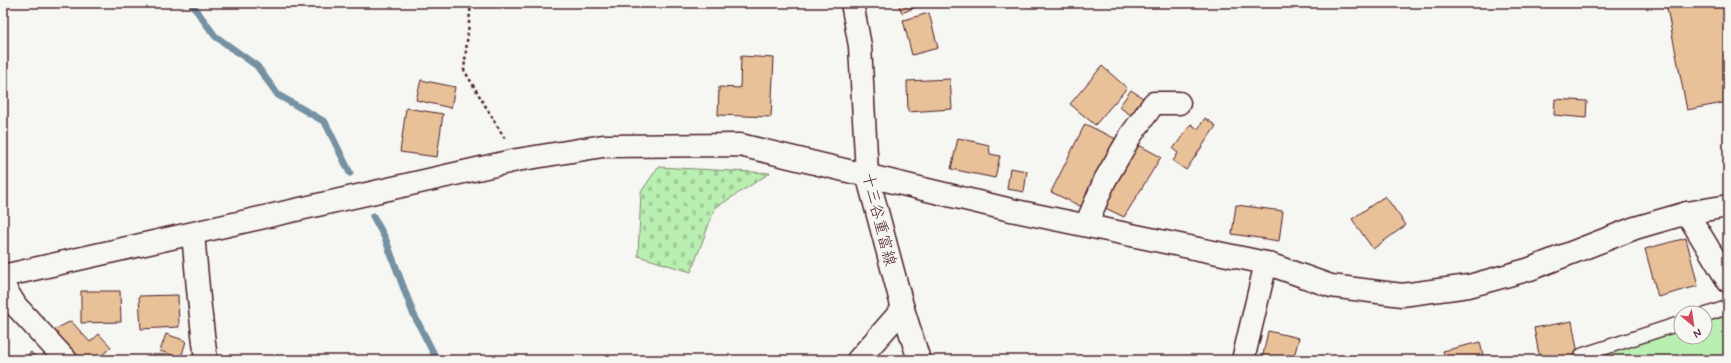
<svg xmlns="http://www.w3.org/2000/svg" width="1731" height="363" font-family="Mynerve,'Klee One',sans-serif">
<defs>
<pattern id="cemetery-stones" width="16" height="16" patternUnits="userSpaceOnUse"><rect width="16" height="16" fill="#b9efb1"/><path d="M2 7V4a2 2 0 0 1 4 0v3zM10 15v-3a2 2 0 0 1 4 0v3z" fill="#a1cc98"/></pattern>
</defs>
<rect width="100%" height="100%" fill="#f6f6f2"/>
<filter id="ink" filterUnits="userSpaceOnUse"><feTurbulence type="fractalNoise" baseFrequency=".025" numOctaves="2"/><feDisplacementMap in="SourceGraphic" scale="8" xChannelSelector="R" yChannelSelector="G"/><feConvolveMatrix kernelMatrix="1 2 1 2 8 2 1 2 1" color-interpolation-filters="sRGB"/></filter>
<g filter="url(#ink)">
<!-- cemetery -->
<path fill="url(#cemetery-stones)" stroke="#82876e" d="M658,167L770,173L715,208L691,272L638,256L641,192Z"/>
<!-- park -->
<path fill="#b9efb1" stroke="#82876e" d="M1728,315V360H1595L1594,358L1681,330V337H1705V323Z"/>
<g fill="none" stroke-linecap="round" stroke-linejoin="round">
<!-- stream -->
<path stroke="#7591a2" stroke-width="7" d="M191,3L215,36L257,66L278,95L325,122L350,173
M373,216L385,238L413,313L437,360"/>
</g>
<!-- building -->
<path fill="#e8c198" stroke="#4a1f2b" d="M898,3H925L902,13Z
M1666,3H1728V102L1687,110Z
M929,13L938,48L912,55L903,20Z
M741,56L774,58L771,117L718,115L719,87L740,88Z
M1102,66L1127,88L1095,125L1070,104Z
M950,79L952,109L908,112L907,81Z
M421,80L455,87L451,108L416,100Z
M1131,90L1146,100L1134,117L1119,107Z
M1555,99L1587,101L1586,118L1554,115Z
M406,108L443,114L437,157L400,152Z
M1205,118L1216,126L1186,170L1173,161L1178,153L1173,149L1191,124L1198,129Z
M1085,124L1116,139L1082,207L1051,192Z
M958,138L989,145L990,154L1000,156L995,178L951,169Z
M1135,143L1161,157L1124,217L1101,206Z
M1010,168L1027,171L1024,192L1007,189Z
M1385,196L1406,225L1373,249L1352,219Z
M1236,205L1283,211L1279,241L1232,234Z
M1686,238L1698,286L1658,297L1645,249Z
M81,291H120L121,322L81,323Z
M178,295L179,327L141,329L139,296Z
M71,321L90,342L99,334L111,347L97,360H76L50,332Z
M1572,321L1579,360H1540L1534,328Z
M1268,331L1299,338L1293,360H1262Z
M166,334L186,341L181,358L160,351Z
M1480,342L1484,360H1445L1443,351Z
M31,352L38,360H22Z"/>
<g fill="none" stroke-linecap="round" stroke-linejoin="round">
<!-- lane casing -->
<g stroke="#4a1f2b" stroke-width="16">
<path id="lane" d="M1705,315L1728,307
M1582,355L1681,323"/>
</g>
<!-- street casing -->
<g stroke="#4a1f2b" stroke-width="25">
<path id="street" d="M1687,213L1728,281
M1086,225L1105,180L1131,135L1154,103H1179
M193,234L199,299L206,360
M3,285L16,306L66,360
M858,360L903,309
M1243,360L1266,263"/>
</g>
<!-- secondary casing -->
<g stroke="#4a1f2b" stroke-width="25">
<path id="secondary" d="M852,3L860,46L867,174L903,309L919,360
M3,276L517,160L603,146L740,145L1011,210L1266,263L1331,286L1402,295L1469,286L1530,269L1635,228L1687,213L1728,206"/>
</g>
<!-- path -->
<path stroke="#4a1f2b" stroke-width="2.5" stroke-dasharray="3 3" stroke-linecap="butt" d="M471,3L464,70L505,139"/>
<!-- lane -->
<use href="#lane" stroke="#f6f6f2" stroke-width="13"/>
<!-- street -->
<use href="#street" stroke="#f6f6f2" stroke-width="22"/>
<!-- secondary -->
<use href="#secondary" stroke="#f6f6f2" stroke-width="22"/>
</g>
</g>
<g text-anchor="middle" stroke-width="4" stroke-linejoin="round" paint-order="stroke">
<!-- street labels -->
<g font-size="16" fill="#4a1f2b" stroke="#f6f6f2">
<text transform="translate(880 219) rotate(76)" y="6">十三谷重富線</text>
</g>
</g>
<!-- margin -->
<rect width="1731" height="363" fill="none" stroke="#f6f6f2" stroke-width="16"/>
<rect x="8" y="8" width="1715" height="347" fill="none" stroke="#4a1f2b" stroke-width="1.5" filter="url(#ink)"/>
<!-- north arrow -->
<g transform="translate(1693 325) rotate(151)"><circle r="19" fill="#f6f6f2" stroke="#b1a0a2"/>
<path d="M0-3L7 15L0 10L-7 15Z" fill="#d1495b"/>
<text y="-6" font-size="11" font-weight="bold" text-anchor="middle" fill="#4a1f2b">N</text>
</g>
</svg>
